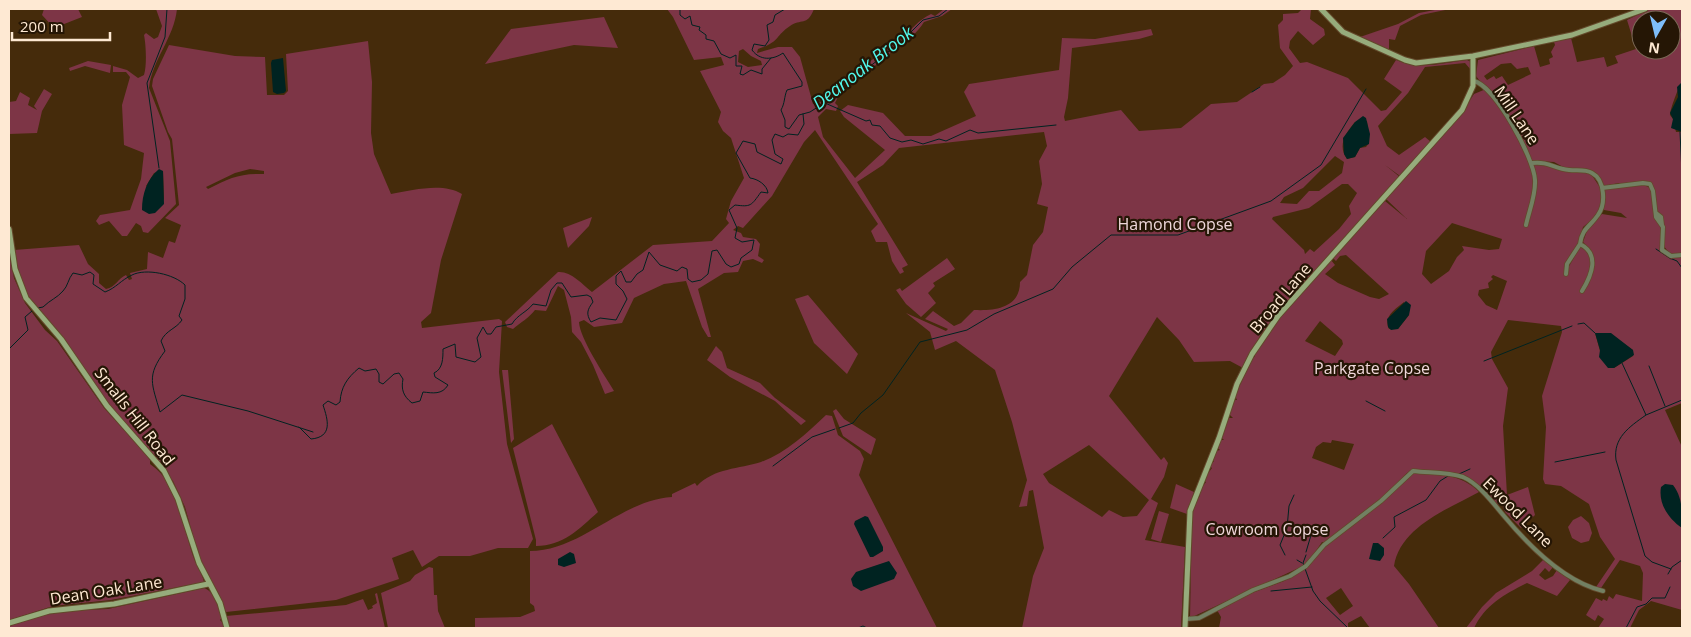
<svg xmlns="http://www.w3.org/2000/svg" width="1691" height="637" font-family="'Open Sans',sans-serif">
<rect width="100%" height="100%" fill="#452b0b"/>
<!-- green -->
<path fill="#7d3546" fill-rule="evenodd" d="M44,9H78L82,17L54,28L42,15Z
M156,9H177C174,38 152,60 149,88L170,141L176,204L148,233L143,232L141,226L136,223L127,236H122L109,221L99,225L96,221L100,215L130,210L141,179L144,153L124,145L122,105L130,77L126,72H113V66L127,70L138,78L144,75C147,65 146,45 144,35L146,33L154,39L158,37L162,26ZM163,171L164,200L146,186L154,173Z
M667,9H814C807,27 801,18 790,26C775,36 780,42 758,49L757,53L778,47H792L800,57L813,104L827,100L832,91C854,72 878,56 901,38C912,30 918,20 931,14L935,16L944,9H952L942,16L924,22C918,32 903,46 893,51L839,95L835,103L838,106L836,111L826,109L818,117L823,137L855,178L885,150L844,117L840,111L848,105L883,113L905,136H931L976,116L964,92L969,84L1059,70L1062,38L1095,39L1151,29L1153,35L1139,39L1072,48L1068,98L1064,117L1065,121L1121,110L1139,131L1181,128L1211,104L1237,102L1264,84L1273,83L1285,75L1293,66L1280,48L1278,25L1283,20V14L1298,13L1302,9H1311L1310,19L1324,29L1325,35L1313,45L1298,31L1290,41L1289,48L1300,63L1307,62L1348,78L1381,111L1386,110L1402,92L1384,79L1396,60C1419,70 1443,63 1467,60L1471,62V70L1465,63L1425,67L1408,93L1378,126L1387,146L1399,155L1425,137L1431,142L1400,176L1385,165L1400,177L1279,312L1261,334L1243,368L1230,361L1194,362L1179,340L1157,317L1109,396L1161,460L1164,457L1168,463L1164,477L1151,499L1158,503L1145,540L1185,547L1181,628H1022L1033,576L1044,548L1033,490L1029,491L1027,506L1019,507L1027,480L1012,422L995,370L956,341L935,350L930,332L906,313L946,331L948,329L925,319L933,311L954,326L961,323L974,310C995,311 1020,308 1020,282L1027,275L1033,245L1043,232L1048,207L1037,204L1042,184L1039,161L1047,146L1044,132L899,148L883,165L857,182L908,265L902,268L904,272L900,274L892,261L887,242H876L871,231L878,224L815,130L804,142L772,196L743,228L738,226L733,230L741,233L743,237L756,239L760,244L758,256L764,260L762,263L753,259L743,261L738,272L724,273L698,289L711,337H708L702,327L686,281L664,284L634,298L622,323L594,327L584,320L579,322C580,339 604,374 614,391L605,394L593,365L581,342L572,332L571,317L564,290L558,286L546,311L535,310C529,318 521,322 513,329L507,327L505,322L558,272C571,271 582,284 592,292L653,245L712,241L729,223L726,219L731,201L744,178L731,138L723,131L718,122L721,112L700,71L724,65L721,57L694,60L673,17ZM743,49L751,56L761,61L762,65L748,67L738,62L739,51ZM1367,121L1369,143L1366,147L1360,148L1355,157L1347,159C1337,145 1346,133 1355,122ZM1335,156L1344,162L1342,173L1319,191H1309L1297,204L1280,203L1284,197L1303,188ZM1342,184H1348L1357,193L1349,206L1351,214L1339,229L1314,252L1310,249L1305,254L1304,250L1272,219L1273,217L1309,208ZM1089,445L1149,500L1137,516L1123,517L1109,510L1102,517L1049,483L1043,474Z
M1440,9H1450L1421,15L1400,26L1395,40L1389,39V51L1360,37L1398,24L1419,13Z
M1650,9H1682V82C1679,86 1670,109 1670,115L1673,119L1676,132H1682V253L1670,254L1663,245C1666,227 1665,227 1657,211C1653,204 1653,192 1651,184L1619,183L1604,186L1588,169L1565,168L1554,162L1538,161V164L1591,174L1601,189V208L1594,218L1583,227L1579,243L1570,257L1568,268L1580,247L1589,251L1591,263L1584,291C1595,272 1599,258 1583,242L1589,225L1602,214L1627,218L1621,213L1604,210V190L1606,189C1618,187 1641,180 1651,189L1655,217L1661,226L1662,251L1667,256L1682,257V403L1665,410L1682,447V610L1651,601L1639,610L1630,628H1598L1604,619L1598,615L1595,621L1586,615L1596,598L1602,601L1603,599L1607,601L1609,596L1613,599L1616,594L1642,601L1643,573L1640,566L1620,560L1601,588L1596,587L1615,559L1600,537L1589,504L1561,486L1545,484L1543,479L1546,427L1542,396L1562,332L1561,326L1508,320L1491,352L1492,359L1508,388L1503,426L1507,495L1528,487L1535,515L1521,528L1505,512L1502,504L1499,505L1478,486L1456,473L1416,469L1407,473L1390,491L1326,542H1322L1309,561L1303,566L1190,618L1192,510L1197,498L1200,496L1197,494L1206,482L1203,480L1212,468L1209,466L1211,461L1214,462L1213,458L1216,451L1220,450L1217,447L1220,440H1224L1221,437L1228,418H1233L1229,414L1233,400H1237L1235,396L1253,356L1255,357V352L1282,315L1331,260L1335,265L1325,274L1338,283L1370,297L1379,299L1389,294L1346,255L1340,256L1336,261L1333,258L1385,201L1407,219L1386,199L1460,116L1474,94L1486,89L1476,76L1478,60L1534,46L1540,67L1550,64L1549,59L1553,57L1551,52L1555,45L1554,42L1571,38L1577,62L1604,57L1607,67L1618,63L1615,56L1636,49L1627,20ZM1641,20H1671V50H1641ZM1511,63L1517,69L1528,67L1531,74L1508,85L1502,76L1496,79L1494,76L1487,80L1484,76L1501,64ZM1452,223L1502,239L1499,249L1489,250L1462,246L1464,250L1457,257L1449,271L1431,284L1422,274L1426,251ZM1493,275L1507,281L1497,310L1486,305L1478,295L1479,290L1489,288L1488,283L1493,279L1491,277ZM1404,302L1409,315L1398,329H1389C1383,317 1395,309 1404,302ZM1320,321L1342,340L1343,344L1335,356L1305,341ZM1595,333L1620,341L1633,350V356L1614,368L1600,351ZM1332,440L1354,444L1344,470L1312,458L1316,447L1323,442L1331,443Z
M604,17L618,48L574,45L485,64L511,29Z
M368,41L372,82L371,133L374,154L391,194C413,190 443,182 462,194L441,260L431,313L421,322L422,328L499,319L502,321L499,372L507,444L533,539L528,548H498L470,556H439L422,567L413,550L392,558L399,579L336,600L226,612L200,561L185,507L173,481L100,393L66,341L29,300L17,272L14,250L79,245L88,264L99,274V283L106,289C116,287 118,278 126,275L129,280L132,279L130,273L147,269L148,252L163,258L169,241L175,243L181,225L165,218L179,205L172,139L168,132L152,86L153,79L169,45L235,56L265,57L267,95H284L288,91L286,54ZM250,169L264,171V174C240,173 229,178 208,189L206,187L235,173Z
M88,61L111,65L110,73L85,66L70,71L69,68Z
M44,89L52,94L42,111L37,133L9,134V102L16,101L20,92L30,98L28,105L37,110L34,106Z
M592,217L589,226L568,248L563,228Z
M9,252L14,278L25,303L45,330L57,341L104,408L144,452L150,460V464C178,483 182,522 192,553C195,563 202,573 204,582L111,600L53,606L9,620Z
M947,258L955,269L933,283L935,286L928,293L936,303L921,317L906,304L896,290L900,288L902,291Z
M808,295L858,354L847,374L814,343L795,299Z
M716,346L722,352L727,368L760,383L775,398L806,421L801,425L775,401L730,377L707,360Z
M502,370H508L514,439L511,443Z
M836,409L844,419L876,439L871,455L843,436L833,411Z
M826,415L832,416L838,435L860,451L864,459L859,475L861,479L937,628H449H475V618L520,617L535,611L534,606L530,603V551C581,551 621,500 672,497V494L695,483L697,486C714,468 739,469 761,462C786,453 807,433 826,415Z
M552,424L598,512C579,529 563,546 536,546V540L513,448Z
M1414,473C1437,474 1462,474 1479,492C1448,509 1400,527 1394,566L1409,584L1439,628H1370L1361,616L1348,623V628H1219L1221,617L1217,610L1241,597L1284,581L1307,568L1326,545L1381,503ZM1341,588L1353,606L1340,615L1326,598Z
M1176,484L1194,492L1187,514L1170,508Z
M1159,511L1169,514L1161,542L1151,539Z
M1581,516L1589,523L1592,533L1589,541L1581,543L1572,538L1568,527L1573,520Z
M1544,559L1553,567L1549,572L1545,568L1539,575L1545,580L1553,576L1557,570L1570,580L1557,596L1527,583C1505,594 1485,605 1474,628H1466L1482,607L1496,593L1532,571Z
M429,567L433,568L434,595H437L438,611L445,628H388L381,593L410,581L415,575Z
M204,588C214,591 220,608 222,618L220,620L223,623L224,628H9V626L58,611L108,609Z
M377,593L385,628H229L226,616L346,605L363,599L368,610L373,608L372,606L377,603L375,594Z"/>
<!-- water -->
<path fill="#002321" d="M283,58L286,91L284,93L277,94L273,92L271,63L272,60Z
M1682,82V132L1671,128L1673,119L1670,113L1678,97L1677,87Z
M1363,116L1366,118L1370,134L1369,144L1360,148L1355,157L1347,159L1344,154L1343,138L1355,122Z
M159,169L163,171L164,204L155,213L149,214L142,210C142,194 147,179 159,169Z
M1406,301L1411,305L1409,315L1398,329L1391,330L1388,327L1387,319Z
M1595,333H1611L1633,350L1634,355L1614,368H1608L1599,357L1600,350Z
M1665,484L1673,485C1683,498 1682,512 1682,528C1669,519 1658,504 1661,487Z
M865,516L868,517L883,547V551L873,557H870L854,524L855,521Z
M1373,543H1378L1384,548V555L1380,561L1369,559Z
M570,552L574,554L576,563L564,567L558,565V559Z
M889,561L897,573L894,579L861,591L853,586L851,579L856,572Z"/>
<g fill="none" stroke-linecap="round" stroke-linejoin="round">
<!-- stream -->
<path stroke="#002321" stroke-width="1" d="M680,9V15L685,19L690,16L692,25L700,27L699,30L706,35V39L714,41L721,54L730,58L736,55V66H742L740,74L743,75L751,70L762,74V69L771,58
M785,9L775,15L773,22L767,25L769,40L765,46L754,44L752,50C760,61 773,60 783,53L802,82V86L787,90C784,97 785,103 781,110L785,120V127L789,129L799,115L810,112L824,103L903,40L923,20L939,16L948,9
M1252,92L1260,87
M825,103L866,121L870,120L872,125L880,126L890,138L902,142L911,140L923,144L939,139L946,141L970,130L978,133L1056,125
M1680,132L1682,173
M159,168L147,83L165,37L167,9
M1656,249L1671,259
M1672,259L1677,261L1682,268
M38,308L43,307C50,300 57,298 63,291C68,286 68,279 73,273L82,275L90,272L94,275L93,284L105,292C116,288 121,280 132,275C146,268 174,274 185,285V299L179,316L182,320C176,329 166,330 161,341L165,351C146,376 152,384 160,412L182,395L248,411L313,432
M1578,324L1584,323L1595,333
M9,349L28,330L25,317L32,311
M1484,361L1572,326
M1622,363L1646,415C1629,427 1613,438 1616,460L1645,556L1652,562L1671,569
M1649,366L1665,406
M1366,401L1385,411
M1646,415L1682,400
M299,427L311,439C333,437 328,420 323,405L328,401L336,405L340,402C341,387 347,378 359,368L365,371L376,369L379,374V382L383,384L394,374L399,373L403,379C401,389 403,396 412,403L420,401L423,392C433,393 442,395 448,385L435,377L434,373C443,369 443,358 443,349L455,344L456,357L475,362L481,357L477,338L483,327L487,334H491L496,327L512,324C517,315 527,312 533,304L546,306L551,290L557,283H562L571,297L587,295L591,297L593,302C587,310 586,314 591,322L600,318L616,320L627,299L623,291L616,284V276L621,271L626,282H631L637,274L643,270L649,252L660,265L677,271L682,267L687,269L688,279L692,282L701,280L708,274L712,251L717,250L726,264L731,267L739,264L741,258L752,250L754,240L742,242L735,238L737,228L729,210L735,205C751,207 751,206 761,192L768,193C767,185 758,179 750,178L736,153L743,141L755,144L757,152L781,164L783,159L775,154L772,140L775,134L783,137L788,134L798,135L804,124L803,114
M839,428L853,423L861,413L883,395L920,342L967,330L994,314L1053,289L1072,267L1111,235H1178L1271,201L1321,165L1366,89
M1555,462L1605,452
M773,466L812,437L835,429
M1459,474L1470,469
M1383,538L1395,527L1394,517L1426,500L1440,481L1448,476
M1306,552L1314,525
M1285,555L1280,545L1287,528L1289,506L1294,495
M1306,555L1303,563L1313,591L1320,601L1348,628
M1297,560L1302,563
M1668,574L1672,567L1682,560
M1271,591L1312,587
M858,628L863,626L867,628
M1626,628L1637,607L1646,604L1652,598H1665L1670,587
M1680,628L1682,625"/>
<!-- street casing -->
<g stroke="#63492b" stroke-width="5.5">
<path id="street" d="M1474,81C1495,86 1534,158 1535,180C1536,195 1529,211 1526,225
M1532,163C1549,161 1554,169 1569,170C1577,171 1585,169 1592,173C1605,180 1606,204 1598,215C1590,227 1582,228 1580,244C1600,254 1592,275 1582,291
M1602,188L1643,183L1650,184L1653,191L1656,217L1663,227L1662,250L1671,256L1682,255
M1656,213L1661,217L1662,225
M1566,274L1567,264L1580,244
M1186,619L1199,618L1253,590L1290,576L1306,566L1324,545L1381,501L1413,471C1429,473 1447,472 1463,477C1479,484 1493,503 1504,516C1529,546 1565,582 1603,591"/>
</g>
<!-- secondary casing -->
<g stroke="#63492b" stroke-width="7">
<path id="secondary" d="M1321,9L1343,32L1405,60L1416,63L1473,56L1572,35L1645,9
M9,229L15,269L26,298L61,339L107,406L164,471L178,499L199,563L220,603L227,628
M9,623L49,611L114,604L208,584
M1185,628L1190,511L1219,438L1237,384L1252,354L1278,316L1462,110L1473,86V56"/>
</g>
<!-- street -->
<use href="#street" stroke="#728062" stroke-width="4"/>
<!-- secondary -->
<use href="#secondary" stroke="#96ac7c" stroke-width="5"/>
</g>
<g text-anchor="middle" stroke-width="4.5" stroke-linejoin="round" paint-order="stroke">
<!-- street labels -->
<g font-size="16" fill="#fee9d3" stroke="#251605">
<text transform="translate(1517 115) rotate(56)" y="6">Mill Lane</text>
<text transform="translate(1280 298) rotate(-50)" y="6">Broad Lane</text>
<text transform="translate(135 416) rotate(52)" y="6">Smalls Hill Road</text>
<text transform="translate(1518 512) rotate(45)" y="6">Ewood Lane</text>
<text transform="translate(106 590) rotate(-9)" y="6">Dean Oak Lane</text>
</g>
<!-- park labels -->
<g font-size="16" fill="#efd7da" stroke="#251605">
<text x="1175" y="230">Hamond Copse</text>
<text x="1372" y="374">Parkgate Copse</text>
<text x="1267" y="535">Cowroom Copse</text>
</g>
<!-- water labels -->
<g font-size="18" font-style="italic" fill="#51f7eb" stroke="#251605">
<text transform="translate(863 68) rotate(-38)" y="6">Deanoak Brook</text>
</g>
</g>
<!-- border -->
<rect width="1691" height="637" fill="none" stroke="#fee9d3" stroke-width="20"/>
<!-- north arrow -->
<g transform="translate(1656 35) rotate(188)"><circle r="24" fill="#251605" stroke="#7c6a57"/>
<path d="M0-4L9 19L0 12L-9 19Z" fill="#7ebdf9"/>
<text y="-8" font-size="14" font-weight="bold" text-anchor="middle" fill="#fee9d3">N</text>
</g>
<!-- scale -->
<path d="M12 32v8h98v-8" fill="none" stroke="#fee9d3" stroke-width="2.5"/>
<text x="20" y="32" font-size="15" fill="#fee9d3" stroke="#251605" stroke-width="4" paint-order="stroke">200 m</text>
</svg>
